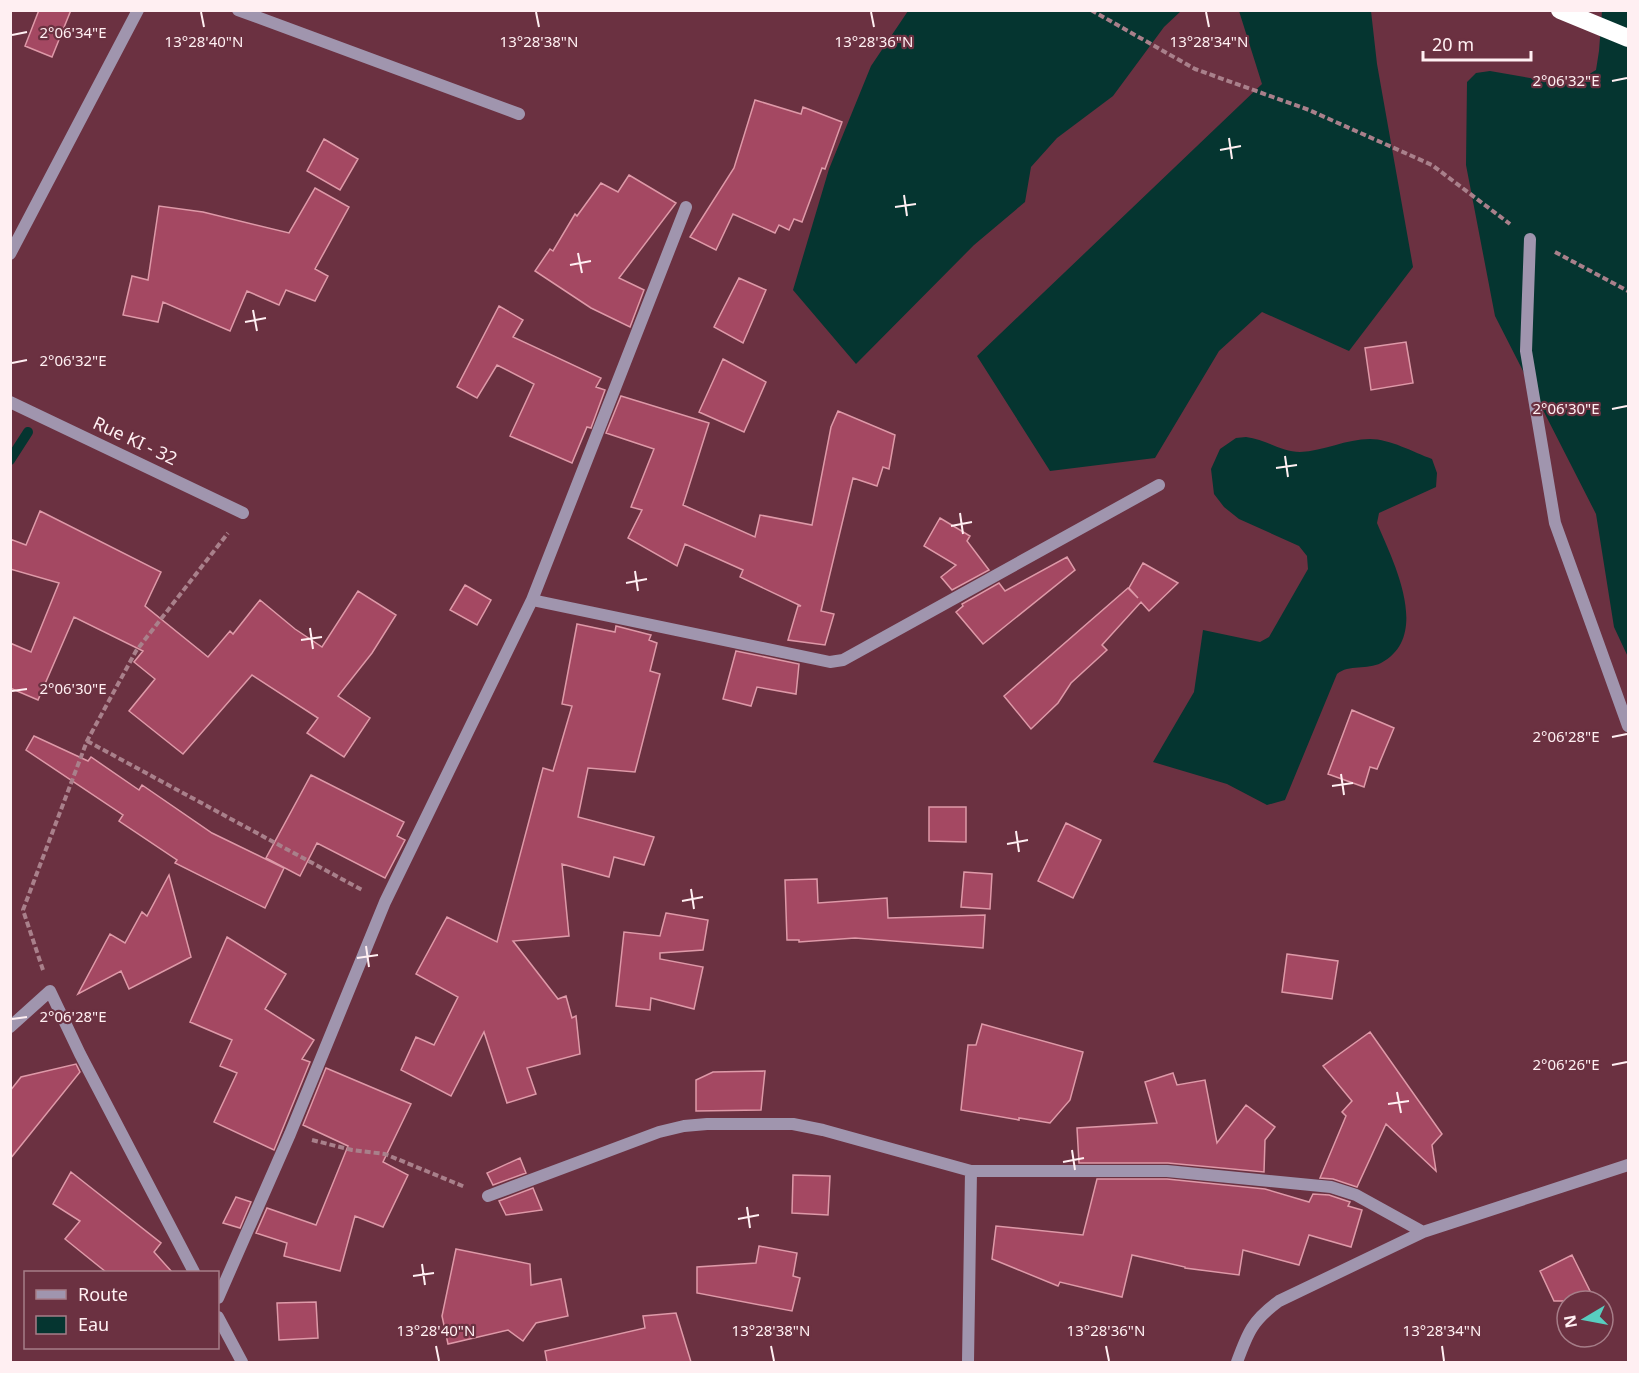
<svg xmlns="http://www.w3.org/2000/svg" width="1639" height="1373" font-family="'Noto Sans',sans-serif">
<rect width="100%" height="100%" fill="#6b3141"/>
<!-- water -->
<path fill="#053530" d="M908,11H1181L1164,27L1113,96L1057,138L1031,167L1025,202L974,245L856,364L793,290L829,169L871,66Z
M1239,11H1371L1377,64L1413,267L1349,351L1262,312L1219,351L1155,458L1050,471L977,356L1262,84Z
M1602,11H1628V657L1614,627L1596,514L1495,316L1466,165L1467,82L1476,73L1490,71L1571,85L1596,70L1599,51Z
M1246,437C1265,439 1281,452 1300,452C1324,451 1346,439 1370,439C1390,439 1413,452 1432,459L1437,473L1436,487L1379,513L1377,523C1393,561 1432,636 1381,663C1367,670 1349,664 1337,674L1285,800L1267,805L1227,784L1153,762L1194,692L1203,630L1260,642L1269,637L1308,569L1307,556L1299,546L1239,519L1224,507L1214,494L1211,469L1220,449L1236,438Z"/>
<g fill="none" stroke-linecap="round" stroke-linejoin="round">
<!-- stream -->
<path stroke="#053530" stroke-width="10" d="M10,460L28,432"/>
</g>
<!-- building -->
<path fill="#a44862" stroke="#de99a8" stroke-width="1.5" d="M39,10H71L52,57L25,46Z
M755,100L801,114L803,107L842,122L825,169L822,168L802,222L794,219L789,230L779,225L775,233L733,214L716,250L690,237L734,168Z
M324,139L358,159L340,190L307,171Z
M629,175L676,203L619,278L644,290L630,327L591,308L535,271L550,249L553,251L575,214L577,216L601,183L618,192Z
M315,188L349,207L315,269L328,276L315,301L286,290L279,305L247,291L230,331L163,302L158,322L123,315L132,276L148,280L159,206L203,212L289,233Z
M739,278L766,290L743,343L714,327Z
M499,306L523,320L513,337L601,378L596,387L605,390L591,428L587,427L572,463L510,436L534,384L497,365L477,398L457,387Z
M1406,342L1413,383L1371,390L1365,348Z
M723,359L766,382L744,432L699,412Z
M621,396L709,423L683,505L755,537L760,515L812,525L831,427L838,411L895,435L889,469L883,467L877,486L853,478L821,611L834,614L825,645L788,640L798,606H801L740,577L743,570L685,544L677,566L628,538L642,510L631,507L654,449L606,433Z
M40,511L161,572L145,606L208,657L230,631L233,634L260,600L295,629L322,647L358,591L396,615L372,653L338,696L370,718L344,757L307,733L318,718L252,675L183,754L129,711L155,679L134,662L143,651L74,617L38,700L10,688V643L31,652L59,583L10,569V539L26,545Z
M940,518L970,536L967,541L989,570L952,590L941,577L956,565L924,546Z
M1067,557L1075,570L983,644L956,612L963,606L962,604L999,583L1005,591Z
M1143,563L1178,583L1149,611L1141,602L1102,645L1107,650L1071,683L1058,703L1031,729L1004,696L1128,588L1138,598L1129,588Z
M465,585L491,600L477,625L450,610Z
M577,624L615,632L616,626L651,635L649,640L657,643L650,671L660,674L635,772L588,768L578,817L654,837L644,865L614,857L609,877L562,864L569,936L513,941L558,999L566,996L572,1018L576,1016L580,1054L527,1068L536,1094L507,1103L484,1032L451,1096L401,1070L416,1037L434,1045L458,997L416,974L447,917L497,942L543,768L553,771L572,706L562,704Z
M736,651L799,664L796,694L757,687L751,706L723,699Z
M1352,710L1394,728L1377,769L1370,767L1364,787L1328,774Z
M34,736L88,761L91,757L139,790L142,785L212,833L284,868L265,908L175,863L177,860L119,821L123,815L26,750Z
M311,775L404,822L397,836L405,840L385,878L317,843L300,876L266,858Z
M929,807H966V842L929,841Z
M1066,823L1101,840L1073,898L1038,881Z
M964,872L992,874L990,909L961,907Z
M169,875L191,957L129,989L121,971L78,994L110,934L125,943L142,912L147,916Z
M817,879L818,903L887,898L888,918L985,915L983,948L855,938L799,942V940H787L785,880Z
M666,913L708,920L703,950L660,953V959L703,967L694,1009L651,998L650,1010L616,1006L624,932L660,936Z
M227,937L286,974L265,1009L314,1040L302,1059L310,1062L274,1150L214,1122L237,1073L220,1066L232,1040L190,1022Z
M1287,954L1338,961L1332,999L1282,992Z
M982,1024L1083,1052L1070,1100L1050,1123L1019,1118V1120L961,1110L968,1045H976Z
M1370,1032L1442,1134L1432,1145L1436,1171L1386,1124L1357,1187L1333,1179L1320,1178L1346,1116L1342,1112L1352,1101L1323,1066Z
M76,1064L80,1072L10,1159V1091L21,1077Z
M326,1068L411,1104L383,1162L408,1175L383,1227L355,1216L340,1271L284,1256L287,1243L256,1233L267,1208L316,1225L348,1146L303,1125Z
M765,1071L761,1110L696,1111V1080L713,1072Z
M1173,1073L1177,1085L1205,1080L1217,1143L1246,1105L1275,1127L1265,1140L1264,1172L1168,1163H1079L1077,1128L1157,1123L1145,1082Z
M520,1158L526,1173L493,1185L487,1173Z
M71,1172L161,1243L154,1252L172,1272H106L65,1239L80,1221L53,1204Z
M793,1175L830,1176L828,1215L792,1213Z
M1097,1179H1167L1265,1189L1309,1202L1313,1194L1329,1195L1350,1202L1348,1206L1362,1210L1351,1247L1309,1235L1299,1265L1243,1250L1239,1275L1185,1268V1267L1132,1255L1122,1297L1060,1282L1058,1286L992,1259L996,1226L1083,1235Z
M533,1188L542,1210L506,1215L499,1201Z
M236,1197L251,1202L240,1228L223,1223Z
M759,1246L797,1253L793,1276L800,1278L792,1311L697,1293V1267L756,1263Z
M456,1249L530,1264L531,1285L561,1279L568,1316L536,1323L523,1341L508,1330L448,1344L442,1316Z
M1572,1255L1595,1301H1554L1540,1271Z
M316,1302L318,1338L279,1340L277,1303Z
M676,1313L691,1362H547L545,1351L645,1328L643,1316Z"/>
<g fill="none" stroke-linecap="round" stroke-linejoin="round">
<!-- path -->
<path stroke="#a9808b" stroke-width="4" stroke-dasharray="6 3" stroke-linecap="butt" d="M1091,10L1195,69L1309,110L1432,165L1510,224
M1555,252L1628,291
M87,741L364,891
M43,970L23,910L87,741L136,651L228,533
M312,1140L352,1150L385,1154L465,1187"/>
<!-- street -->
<path stroke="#a095ae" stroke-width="12" d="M238,10L519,114
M1530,239L1526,351L1555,523L1628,726
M10,254L138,10
M10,402L243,513
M532,600L830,662L843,660L1159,485
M10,1027L50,991L80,1054L194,1272
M488,1196L659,1132L684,1126L707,1124H793L823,1130L971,1171H1167L1331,1187L1356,1195L1423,1232
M218,1298L290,1134L385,902L532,600L686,207
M218,1317L242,1362
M968,1362L971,1171
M1237,1362C1248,1332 1252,1321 1279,1301L1423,1232L1628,1165"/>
<!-- highway -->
<path stroke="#fff" stroke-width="18" d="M1560,10L1628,38"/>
</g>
<!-- ticks -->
<path fill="none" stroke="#ffeff2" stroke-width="2" d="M201,12L204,27M536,12L539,27M871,12L874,27M1206,12L1209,27M12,35L27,32M1612,81L1627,78M1229,138L1232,159M1220,150L1241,146M904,195L907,216M895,207L916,204M578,253L582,273M570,265L591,261M253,310L257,331M245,322L266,318M12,363L27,360M1612,409L1627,406M1285,456L1288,477M1276,468L1297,465M960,513L963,534M951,526L972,522M635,571L638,591M626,583L647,579M310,628L313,649M301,640L322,637M12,691L27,689M1612,737L1627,734M1341,774L1344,795M1332,786L1353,783M1016,831L1019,852M1007,844L1028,840M691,889L694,909M682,901L703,897M366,946L369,967M357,958L378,955M12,1019L27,1017M1612,1065L1627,1062M1397,1092L1401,1113M1388,1104L1409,1101M1072,1150L1075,1170M1063,1162L1084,1158M747,1207L750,1228M738,1219L759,1215M422,1264L425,1285M413,1276L434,1273M436,1346L439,1361M771,1346L774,1361M1106,1346L1109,1361M1442,1346L1444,1361"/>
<g text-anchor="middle" stroke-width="4.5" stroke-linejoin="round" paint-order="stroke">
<!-- street labels -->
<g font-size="18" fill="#ffeff2" stroke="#6b3141">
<text transform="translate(135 441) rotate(25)" y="6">Rue KI - 32</text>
</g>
</g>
<g font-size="15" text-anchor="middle" fill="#ffeff2" stroke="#6b3141" stroke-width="4.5" stroke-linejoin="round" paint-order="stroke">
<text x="73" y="38">2°06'34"E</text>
<text x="204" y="47">13°28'40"N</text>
<text x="539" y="47">13°28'38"N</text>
<text x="874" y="47">13°28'36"N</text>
<text x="1209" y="47">13°28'34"N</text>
<text x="1566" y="86">2°06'32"E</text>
<text x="73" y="366">2°06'32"E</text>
<text x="1566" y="414">2°06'30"E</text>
<text x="73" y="694">2°06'30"E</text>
<text x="1566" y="742">2°06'28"E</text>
<text x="73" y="1022">2°06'28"E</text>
<text x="1566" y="1070">2°06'26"E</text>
<text x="436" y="1336">13°28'40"N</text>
<text x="771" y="1336">13°28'38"N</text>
<text x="1106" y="1336">13°28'36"N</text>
<text x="1442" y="1336">13°28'34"N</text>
</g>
<!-- border -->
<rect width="1639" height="1373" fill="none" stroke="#ffeff2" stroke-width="24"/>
<!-- legend -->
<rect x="24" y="1271" width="195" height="78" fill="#6b3141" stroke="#a67d88" stroke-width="1.5"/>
<rect x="36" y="1290" width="30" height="9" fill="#a095ae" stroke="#a67d88" stroke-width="1.5"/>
<text x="78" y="1301" font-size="18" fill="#ffeff2">Route</text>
<rect x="36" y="1316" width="30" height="18" fill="#053530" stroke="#a67d88" stroke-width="1.5"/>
<text x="78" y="1331" font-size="18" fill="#ffeff2">Eau</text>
<!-- north arrow -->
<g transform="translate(1585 1319) rotate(260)"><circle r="28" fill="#6b3141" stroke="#a67d88" stroke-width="1.5"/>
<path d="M0-4.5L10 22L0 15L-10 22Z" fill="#58cec0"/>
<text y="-9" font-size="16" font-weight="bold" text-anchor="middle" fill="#ffeff2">N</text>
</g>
<!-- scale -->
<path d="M1423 51v9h108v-9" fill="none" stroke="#ffeff2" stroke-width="3"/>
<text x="1432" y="51" font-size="18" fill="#ffeff2" stroke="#6b3141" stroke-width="4.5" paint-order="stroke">20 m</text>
</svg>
